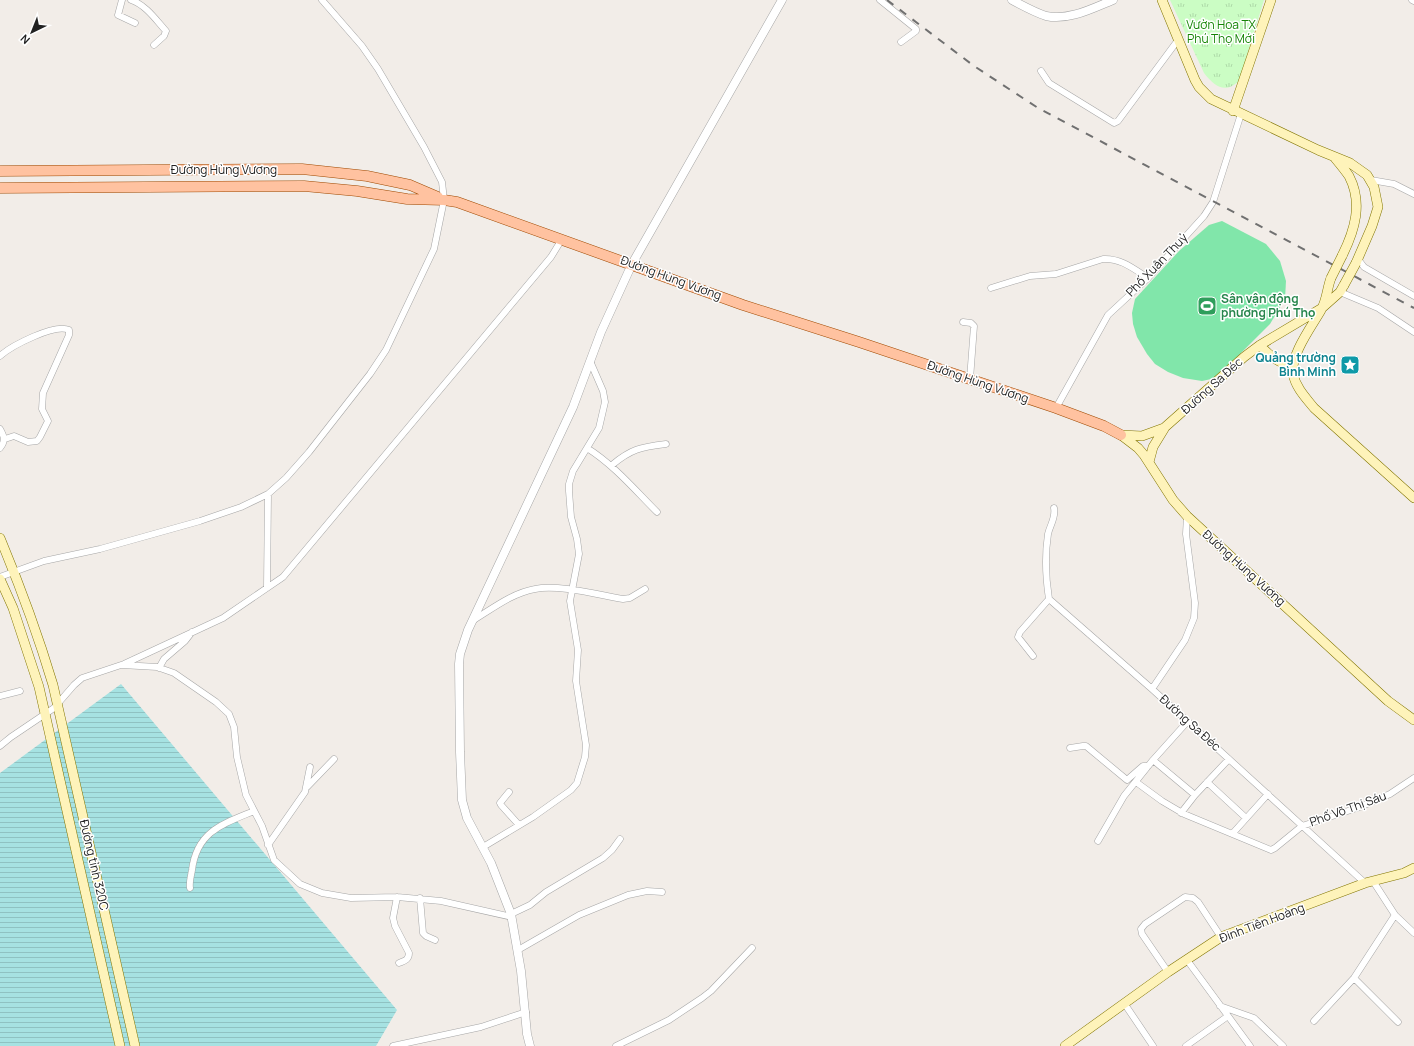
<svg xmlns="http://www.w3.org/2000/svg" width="1414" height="1046" font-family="Manrope,sans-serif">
<defs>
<pattern id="park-tufts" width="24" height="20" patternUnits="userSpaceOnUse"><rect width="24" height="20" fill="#cbfdc4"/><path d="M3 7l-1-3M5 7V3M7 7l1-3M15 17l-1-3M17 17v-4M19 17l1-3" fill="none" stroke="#aed9a8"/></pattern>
<pattern id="water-rules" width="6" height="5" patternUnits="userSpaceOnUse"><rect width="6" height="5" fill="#a6e2e2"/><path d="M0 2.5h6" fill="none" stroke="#8fc2c2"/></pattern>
</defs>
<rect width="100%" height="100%" fill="#f2ede8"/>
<!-- park -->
<path fill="url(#park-tufts)" d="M1170,0H1264L1239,81C1225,94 1215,87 1204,73Z"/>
<!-- pitch -->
<path fill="#81e6aa" d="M1222,221L1266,244L1280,261L1286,281L1285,299L1270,324L1216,378L1202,381L1183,378L1168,372L1155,364L1147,354L1137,337L1133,324L1132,313L1135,299L1179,251L1209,225Z"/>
<!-- water -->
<path fill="url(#water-rules)" d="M121,684L397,1010L376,1046H0V773Z"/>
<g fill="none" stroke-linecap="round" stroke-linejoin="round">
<!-- minor casing -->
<g stroke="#a6a6a6" stroke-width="7">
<path id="minor" d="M122,0L118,15L135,23
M131,0C146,5 156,20 166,31L164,36L154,45
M880,0L916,29V31L901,42
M1412,0L1414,1
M1041,71L1049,83L1114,123L1118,121L1178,40
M1371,180L1394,184L1414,194
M1358,259L1364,267L1414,296
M991,288L1030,276L1056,274L1103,259C1121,258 1134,269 1148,278
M1340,292L1378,308L1414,332
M963,322L971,323L974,326L970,379
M0,356C11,346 55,323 69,330V335L43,393L42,409L48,421L40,437L37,441L28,442L14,436L5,439
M1056,408L1108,315L1148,278L1204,216L1213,202L1241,114
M0,429C4,436 6,441 0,448
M587,448C614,465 635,490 657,512
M612,465C631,449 641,447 666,444
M1054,508C1056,518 1050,525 1048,534C1045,554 1046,580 1049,599L1152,689L1365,883
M0,577L44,561L100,549L200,521L241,507L268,494L286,478L309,452L370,374L386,350L434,249L444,200L442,182L424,147L378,69L362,46L322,0
M267,588L268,494
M472,621C492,609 512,593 535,589C558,584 599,595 623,599L630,598L645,589
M1033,656L1018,637L1020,632L1049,599
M122,665L157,667L174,673L216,702L229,714L234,727L237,757L246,795L262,826L274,860L300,884L322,893L351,898L397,897L441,901L512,917
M159,668L164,659L185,641L192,632
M1152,689L1185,640L1194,618L1195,603L1186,534L1187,516
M0,696L20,691
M0,746L11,737L54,708L74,685L82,678L124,664L223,618L283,577L551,257L562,239
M1070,748L1083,746H1086L1127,780L1143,766H1148
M1153,760L1195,795
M1136,782L1162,801L1184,814L1271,850L1275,848L1302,826L1360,807L1390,794L1414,778
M1207,782L1246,818
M307,787L334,759
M509,792L500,803L501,805L519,825
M1181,813L1195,795L1229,759
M1233,833L1268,794
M1098,841L1124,796L1153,760L1188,721
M268,845L305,792L310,767
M483,847L533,817L571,790L577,783L585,757L586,745L576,681L578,650L570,601L579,554L577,539L571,517L569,491V484L573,471L599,428L605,402L603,391L590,361
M1373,881L1395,915L1414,933
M190,888C189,882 191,876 192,870C197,831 223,824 254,811
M397,897L393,918L395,926L409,953C409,960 404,961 399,963
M420,898L423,933L426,936L435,940
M511,914L530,905L546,892L603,858L612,850L620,839
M518,950L579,915L628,895L647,891L662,892
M1187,960L1250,1046
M1168,972L1142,934L1141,929L1145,924L1185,897L1193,898L1198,902L1221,937
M1354,978L1398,1022
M1124,1003L1153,1046
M1220,1006L1254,1018L1283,1046
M1314,1021L1354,978L1395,915
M393,1046L481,1027L526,1012
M616,1046L669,1020L702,998L711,991L752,948
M1186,1046L1228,1016"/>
</g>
<!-- tertiary casing -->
<g stroke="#a6a6a6" stroke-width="9">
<path id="tertiary" d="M1012,0C1023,6 1034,12 1046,16C1069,21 1093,8 1113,0
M530,1046L527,1034L521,971L511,914L491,863L467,818L462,800L460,752L459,664L460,654L468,630L573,407L601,332L632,264L782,0"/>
</g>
<!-- secondary casing -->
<g stroke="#817400" stroke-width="10">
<path id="secondary" d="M1162,0L1195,80L1199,87L1211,99L1318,150L1350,163L1367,175L1374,187L1378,207L1372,226L1356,263
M1233,111L1271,0
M1335,158C1340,164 1345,170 1349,176C1363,203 1355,230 1342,256
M1331,278C1327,288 1327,300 1321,310C1312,326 1290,355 1293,374C1296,388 1306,398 1314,408L1414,498
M1260,345C1269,356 1279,363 1293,367
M1121,435L1138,448L1144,455L1173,500L1187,516L1388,701L1414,720
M1121,435L1142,436L1164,428L1244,357L1260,345L1322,308L1340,292L1344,285
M1149,462L1153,447L1164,429
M0,538C20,586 38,635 53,685L135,1046
M0,579L13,608L39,687L120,1046
M1065,1046L1168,972L1221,937L1365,883L1404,873L1414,868"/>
</g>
<!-- primary casing -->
<g stroke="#9f4900" stroke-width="11">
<path id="primary" d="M0,171L302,169L367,176L410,185L438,197
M0,188L304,186L357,191L407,199L444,200L457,202L743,305L859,342L1056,408L1104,426L1121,435"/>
</g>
<!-- minor -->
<use href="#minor" stroke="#fff" stroke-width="6"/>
<!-- tertiary -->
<use href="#tertiary" stroke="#fff" stroke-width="8"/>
<!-- secondary -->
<use href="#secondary" stroke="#fef3ba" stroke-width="9"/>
<!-- primary -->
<use href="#primary" stroke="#ffc2a0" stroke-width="10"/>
<!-- rail -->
<path stroke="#707070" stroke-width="2" stroke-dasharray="8 8" stroke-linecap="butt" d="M887,0L974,66L1038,108L1414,308"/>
<!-- secondary-bridge casing -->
<g stroke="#817400" stroke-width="10" stroke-linecap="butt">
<path id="secondary-bridge" d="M1331,278L1342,256
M1344,285L1356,263"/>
</g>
<!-- secondary-bridge -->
<use href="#secondary-bridge" stroke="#fef3ba" stroke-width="9"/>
</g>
<!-- icons -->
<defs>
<g id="stadium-square" transform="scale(1)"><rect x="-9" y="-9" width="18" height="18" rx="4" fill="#2e9e5b" stroke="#fff"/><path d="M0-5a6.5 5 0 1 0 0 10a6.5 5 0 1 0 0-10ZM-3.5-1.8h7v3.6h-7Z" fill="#fff"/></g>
<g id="sight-square" transform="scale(1)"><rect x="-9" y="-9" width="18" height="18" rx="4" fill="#0f9aa8" stroke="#fff"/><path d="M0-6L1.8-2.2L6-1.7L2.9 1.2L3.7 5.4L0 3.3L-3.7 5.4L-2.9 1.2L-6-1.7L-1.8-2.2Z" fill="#fff"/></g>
</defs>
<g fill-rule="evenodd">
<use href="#stadium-square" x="1207" y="306"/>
<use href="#sight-square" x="1350" y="365"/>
</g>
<g text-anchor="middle" stroke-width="3" stroke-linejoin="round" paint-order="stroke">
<!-- park labels -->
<g font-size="12" fill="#158505" stroke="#fff">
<text x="1221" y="29">Vườn Hoa TX<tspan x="1221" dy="14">Phú Thọ Mới</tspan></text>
</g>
<!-- street labels -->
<g font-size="12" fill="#222" stroke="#fff">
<text x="224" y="174">Đường Hùng Vương</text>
<text transform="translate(1157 265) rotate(-46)" y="4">Phố Xuân Thuỷ</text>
<text transform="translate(671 278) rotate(20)" y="4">Đường Hùng Vương</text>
<text transform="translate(978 382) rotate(19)" y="4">Đường Hùng Vương</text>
<text transform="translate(1212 386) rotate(-42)" y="4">Đường Sa Đéc</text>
<text transform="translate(1244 568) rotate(42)" y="4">Đường Hùng Vương</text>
<text transform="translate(1190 723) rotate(42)" y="4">Đường Sa Đéc</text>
<text transform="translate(1348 809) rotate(-20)" y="4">Phố Võ Thị Sáu</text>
<text transform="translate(94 865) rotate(77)" y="4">Đường tỉnh 320C</text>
<text transform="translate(1262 923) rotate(-21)" y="4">Đinh Tiên Hoàng</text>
</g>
<!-- leisure labels -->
<g font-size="12" font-weight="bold" fill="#27864d" stroke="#fff" text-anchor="start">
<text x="1221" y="303">Sân vận động<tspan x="1221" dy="14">phường Phú Thọ</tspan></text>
</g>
<!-- culture labels -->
<g font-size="12" font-weight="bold" fill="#0d838f" stroke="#fff" text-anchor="end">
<text x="1336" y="362">Quảng trường<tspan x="1336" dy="14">Bình Minh</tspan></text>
</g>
</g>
<!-- north arrow -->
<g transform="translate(32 32) rotate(223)" stroke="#ffffff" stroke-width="3" paint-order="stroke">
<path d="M0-3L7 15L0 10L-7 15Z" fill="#222222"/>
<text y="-6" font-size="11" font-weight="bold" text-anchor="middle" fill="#222222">N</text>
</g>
</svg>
